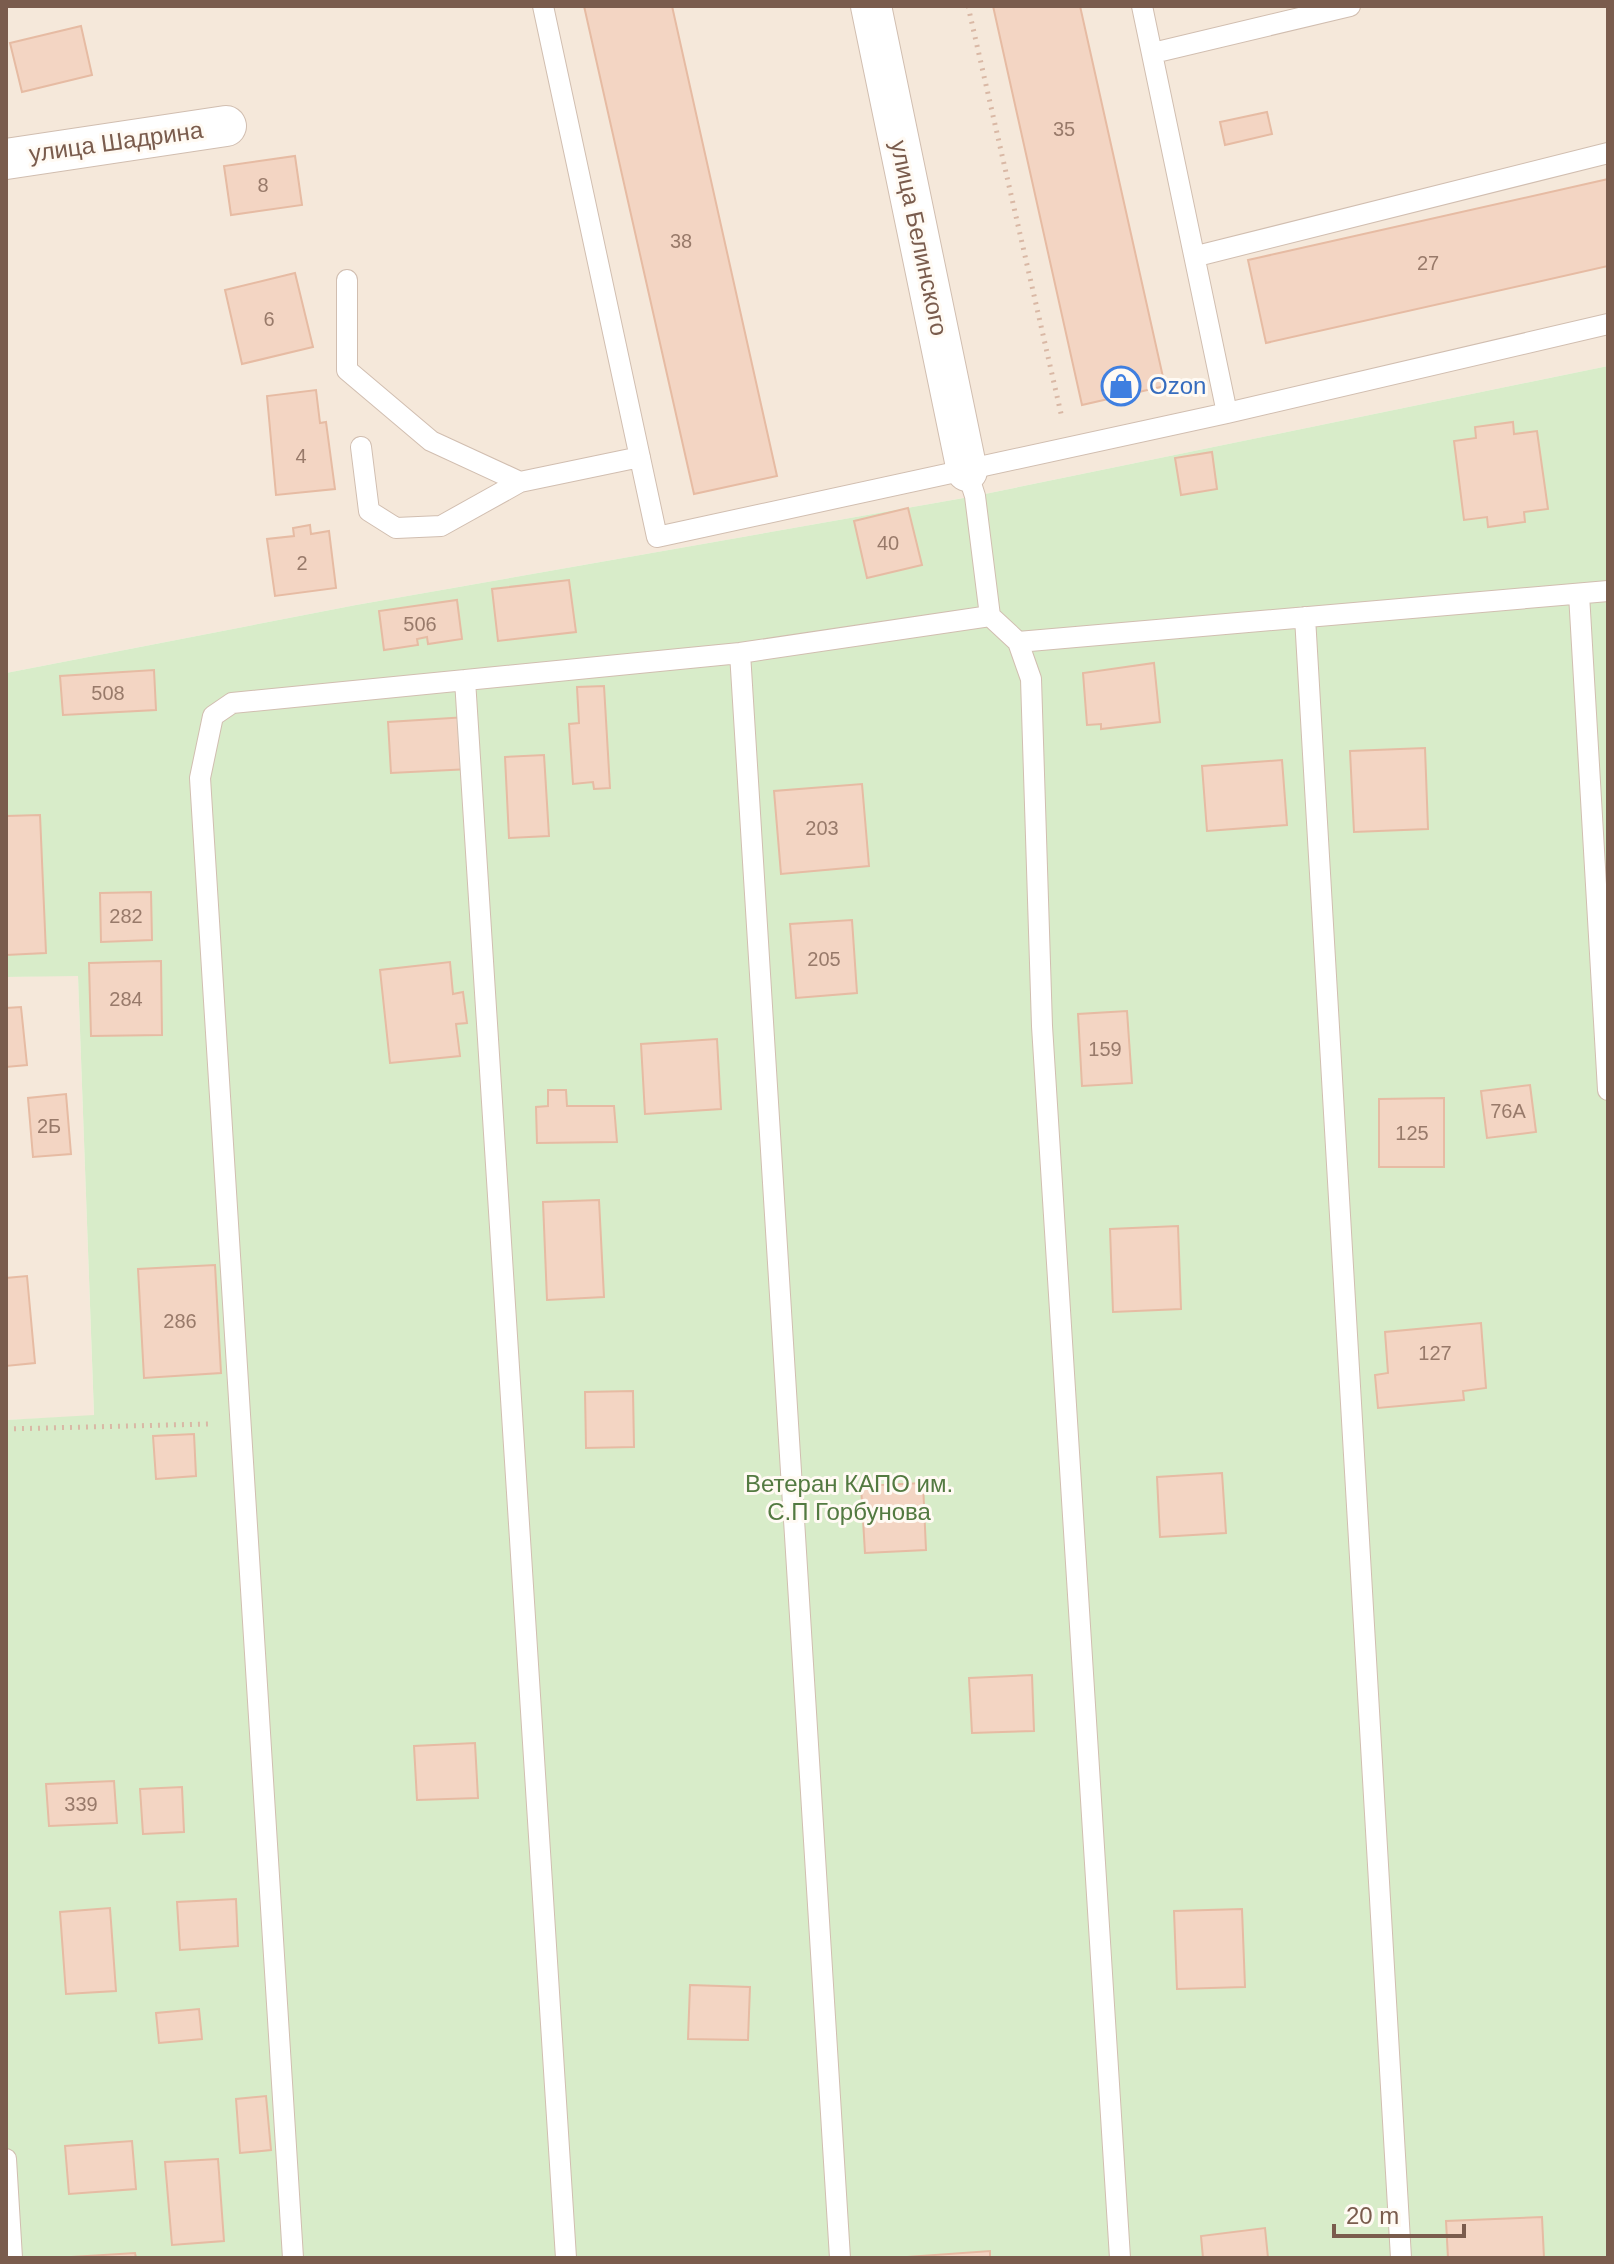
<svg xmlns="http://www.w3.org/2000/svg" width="1614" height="2264" font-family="Helvetica,sans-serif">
<rect width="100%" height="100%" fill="#fdf6ec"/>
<!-- residential -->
<path fill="#f5e8da" d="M6,6H1608V366L975,496L356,605L6,673Z
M78,975L94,1416L6,1420V977Z"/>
<!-- green -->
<path fill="#d8ecc9" d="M1608,366V2258H6V1420L94,1415L78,976L6,977V673L356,605L975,496Z"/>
<!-- building -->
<path fill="#f3d5c3" stroke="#e6bba3" stroke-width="2" d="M584,6H672L777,476L694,494Z
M993,6H1080L1165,386L1082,405Z
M81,26L92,75L22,92L10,43Z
M1267,112L1272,134L1225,145L1220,122Z
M295,156L302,205L231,215L224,166Z
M1608,179V266L1266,343L1248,260Z
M295,273L313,347L242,364L225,290Z
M316,390L320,423L326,422L335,489L276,495L267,396Z
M1513,422L1514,434L1537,431L1548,509L1524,512L1525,522L1488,527L1487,517L1464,520L1454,441L1476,438L1475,427Z
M1212,452L1217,489L1181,495L1175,458Z
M908,508L922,565L867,578L854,521Z
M310,525L311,534L329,531L336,588L275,596L267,539L294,536L293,528Z
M569,580L576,632L498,641L492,589Z
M457,600L462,639L428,644L427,637L417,639L418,645L384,650L379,611Z
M1154,663L1160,722L1101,729V724L1087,725L1083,673Z
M154,670L156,710L63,715L60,676Z
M604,686L610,788L594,789L593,782L573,784L569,724L579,723L577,687Z
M467,717L470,769L391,773L388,722Z
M1425,748L1428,829L1354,832L1350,751Z
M544,755L549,836L509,838L505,757Z
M1282,760L1287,825L1207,831L1202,766Z
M862,784L869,866L781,874L774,791Z
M40,815L46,953L6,955V816Z
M151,892L152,940L101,942L100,893Z
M852,920L857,993L796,998L790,924Z
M161,961L162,1035L91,1036L89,963Z
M450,962L453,994L463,992L467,1023L456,1024L460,1056L390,1063L380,970Z
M21,1007L27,1065L6,1067V1008Z
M1127,1011L1132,1083L1082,1086L1078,1014Z
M717,1039L721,1109L645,1114L641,1044Z
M1530,1085L1536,1132L1487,1138L1481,1091Z
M548,1090H566L567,1106H614L617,1142L537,1143L536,1107L548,1106Z
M66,1094L71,1154L33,1157L28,1098Z
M1444,1098V1167H1379V1099Z
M599,1200L604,1297L547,1300L543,1202Z
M1178,1226L1181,1309L1113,1312L1110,1229Z
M215,1265L221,1373L144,1378L138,1269Z
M27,1276L35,1363L6,1366V1278Z
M1481,1323L1486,1388L1463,1391L1464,1400L1378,1408L1375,1375L1388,1373L1385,1332Z
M633,1391L634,1447L586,1448L585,1392Z
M194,1434L196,1476L156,1479L153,1436Z
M1222,1473L1226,1533L1160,1537L1157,1477Z
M923,1483L926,1550L865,1553L861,1486Z
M1032,1675L1034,1731L972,1733L969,1678Z
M475,1743L478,1798L417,1800L414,1746Z
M114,1781L117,1823L49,1826L46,1784Z
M182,1787L184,1832L143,1834L140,1789Z
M236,1899L238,1946L180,1950L177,1902Z
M110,1908L116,1991L66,1994L60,1912Z
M1242,1909L1245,1987L1177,1989L1174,1911Z
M690,1985L750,1987L748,2040L688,2039Z
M199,2009L202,2039L159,2043L156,2013Z
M266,2096L271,2150L240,2153L236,2099Z
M132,2141L136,2189L69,2194L65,2146Z
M218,2159L224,2241L172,2245L165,2162Z
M1542,2217L1544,2258H1448L1446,2221Z
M1265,2228L1268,2258H1203L1201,2236Z
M990,2251V2258H893Z
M135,2253L136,2258H55Z"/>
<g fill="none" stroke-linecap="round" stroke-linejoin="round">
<!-- service casing -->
<g stroke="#d1beb0" stroke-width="22">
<path id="service" d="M543,6L657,537L1227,413L1608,324
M1142,6L1227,413
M1153,53L1350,6
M1197,256L1608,153
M347,280V370L431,441L520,482L640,457
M361,447L369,511L396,528L441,526L520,482
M967,471L975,496L990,616
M1579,594L1608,1090
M1305,617L1401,2258
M1018,642L1031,679L1042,1026L1120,2258
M740,653L840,2258
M465,680L566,2258
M6,2159L12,2258
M293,2258L200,778L213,716L232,703L740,653L990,616L1018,642L1608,591"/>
</g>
<!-- minor casing -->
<g stroke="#d1beb0" stroke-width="42">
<path id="minor" d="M871,6L967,471
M6,159L226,126"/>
</g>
<!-- path -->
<path stroke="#d9b8a5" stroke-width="5" stroke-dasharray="2 6" stroke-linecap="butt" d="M968,6L1062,418
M6,1429L209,1424"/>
<!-- service -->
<use href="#service" stroke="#fff" stroke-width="20"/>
<!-- minor -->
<use href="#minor" stroke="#fff" stroke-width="40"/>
</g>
<!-- icons -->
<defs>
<g id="shop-ring" transform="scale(2)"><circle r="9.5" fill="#fffaf3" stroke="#3f7fe0" stroke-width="1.5"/><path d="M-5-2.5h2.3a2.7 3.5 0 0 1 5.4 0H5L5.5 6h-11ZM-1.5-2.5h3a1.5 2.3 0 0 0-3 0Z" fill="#3f7fe0"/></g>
</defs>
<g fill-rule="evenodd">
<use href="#shop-ring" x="1121" y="386"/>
</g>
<g text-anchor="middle" stroke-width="6" stroke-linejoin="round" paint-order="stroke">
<!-- number labels -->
<g font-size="20" fill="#987a6a">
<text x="1064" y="136">35</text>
<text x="263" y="192">8</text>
<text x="681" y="248">38</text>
<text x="1428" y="270">27</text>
<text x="269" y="326">6</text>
<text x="301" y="463">4</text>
<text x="888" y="550">40</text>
<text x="302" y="570">2</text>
<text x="420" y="631">506</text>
<text x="108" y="700">508</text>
<text x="822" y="835">203</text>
<text x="126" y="923">282</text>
<text x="824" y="966">205</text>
<text x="126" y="1006">284</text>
<text x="1105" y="1056">159</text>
<text x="1508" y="1118">76А</text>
<text x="49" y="1133">2Б</text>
<text x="1412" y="1140">125</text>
<text x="180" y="1328">286</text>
<text x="1435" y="1360">127</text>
<text x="81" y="1811">339</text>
</g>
<!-- street labels -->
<g font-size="24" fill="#7a5c4d" stroke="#fffaf3">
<text transform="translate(116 142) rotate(-8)" y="8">улица Шадрина</text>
<text transform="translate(919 238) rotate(78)" y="8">улица Белинского</text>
</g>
<!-- shop labels -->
<g font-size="24" fill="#366cbe" stroke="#fffaf3" text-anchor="start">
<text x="1149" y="394">Ozon</text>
</g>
<!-- park labels -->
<g font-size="24" fill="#537a41" stroke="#fffaf3">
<text x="849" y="1492">Ветеран КАПО им.<tspan x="849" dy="28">С.П Горбунова</tspan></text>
</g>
</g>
<!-- border -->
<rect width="1614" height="2264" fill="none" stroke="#7a5c4d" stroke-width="16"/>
<!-- scale -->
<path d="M1334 2224v12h130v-12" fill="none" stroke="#7a5c4d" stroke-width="4"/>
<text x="1346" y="2224" font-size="24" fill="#7a5c4d" stroke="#fffaf3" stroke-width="6" paint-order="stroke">20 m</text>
</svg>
